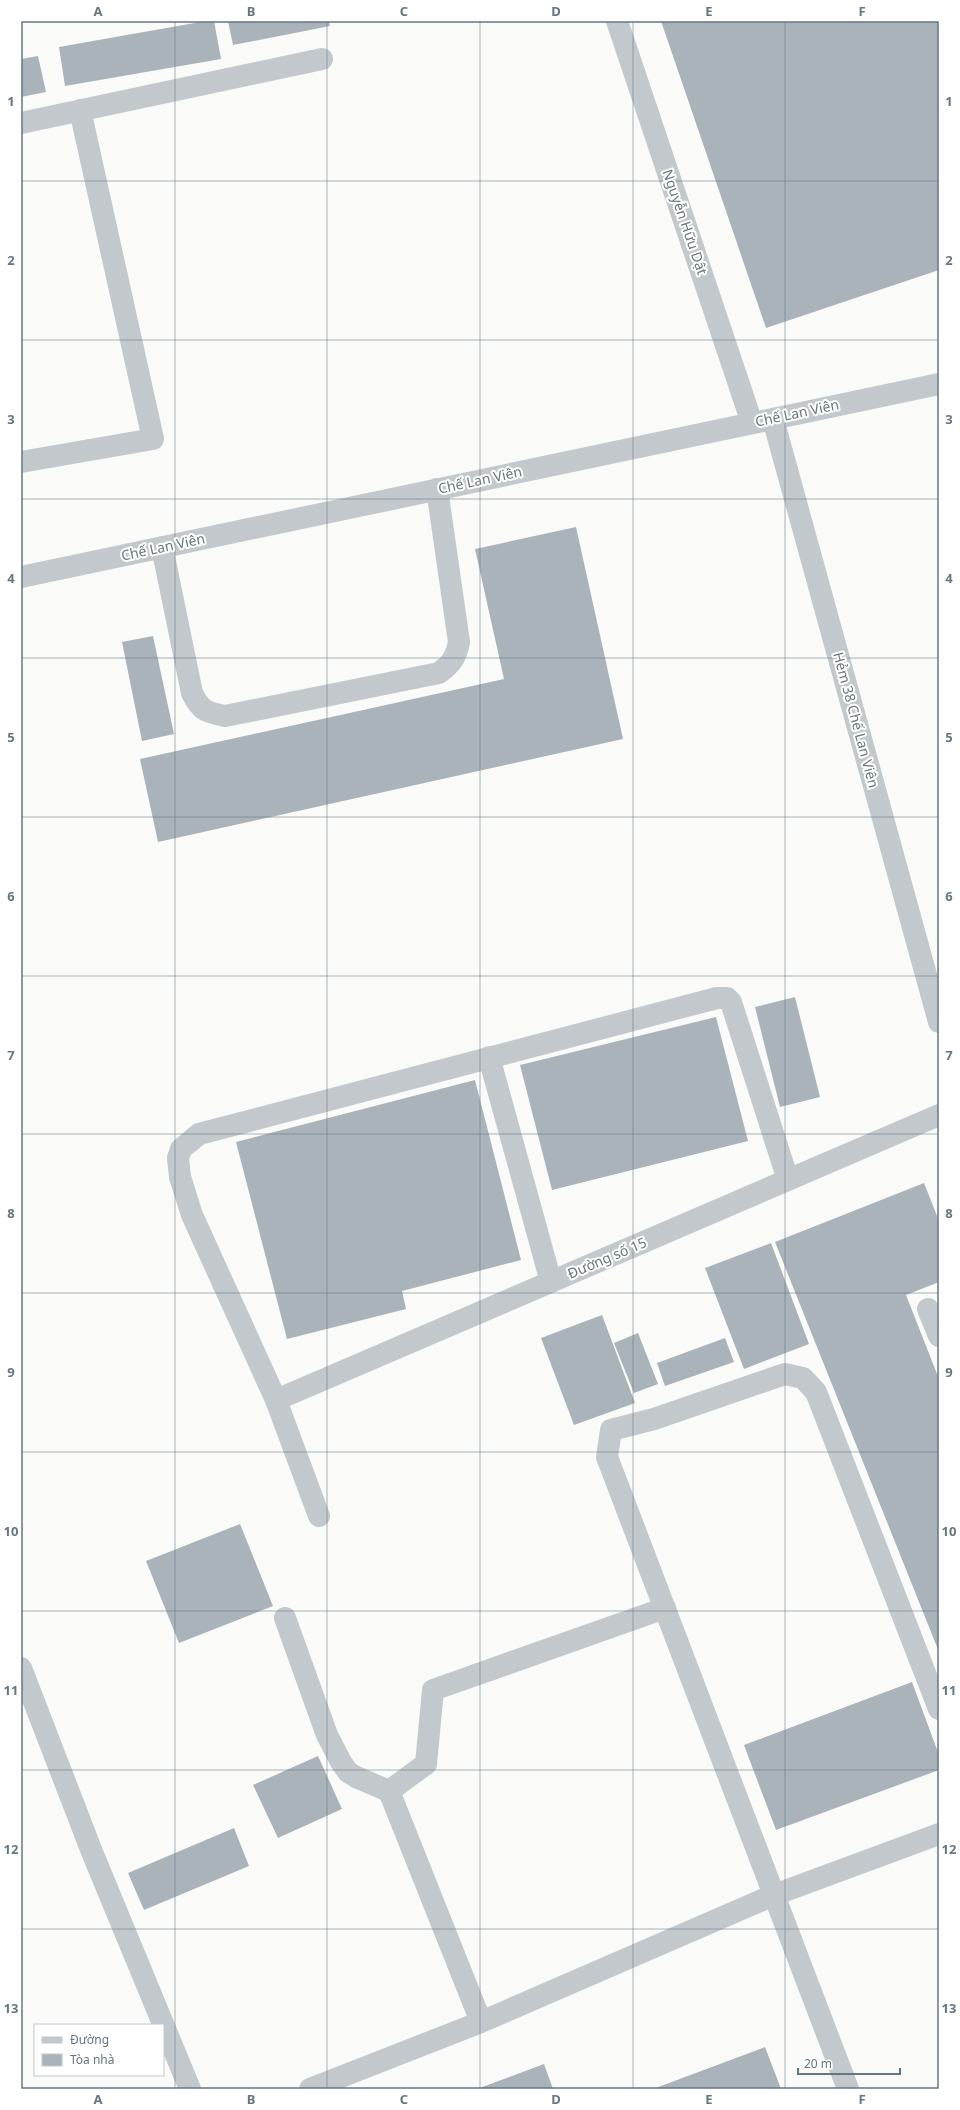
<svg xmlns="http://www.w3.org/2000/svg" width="960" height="2110" font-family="'Noto Sans',sans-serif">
<rect width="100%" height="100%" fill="#fafaf8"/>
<!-- building -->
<path fill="#aab3b9" d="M206,21H214L221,59L65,86L59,47Z
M228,21H329L330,26L233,45Z
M661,21H939V270L766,328Z
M38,56L46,92L21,97V59Z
M576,527L623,739L158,842L140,759L504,679L475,549Z
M153,636L174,734L142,741L122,642Z
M795,997L820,1097L780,1107L755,1007Z
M716,1017L748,1141L552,1190L520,1065Z
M475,1080L521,1260L402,1291L406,1309L287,1339L236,1142Z
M924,1183L939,1221V1282L906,1295L939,1379V1652L775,1242Z
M771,1243L809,1344L744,1369L705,1268Z
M602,1315L635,1403L574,1425L541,1338Z
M638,1333L658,1384L634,1393L614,1343Z
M725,1338L734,1362L665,1386L657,1363Z
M240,1524L273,1606L179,1643L146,1561Z
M912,1682L939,1755V1770L776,1830L744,1745Z
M318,1756L342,1809L278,1838L253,1785Z
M234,1828L249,1866L144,1910L128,1873Z
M765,2047L781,2089H653Z
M544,2064L553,2089H477Z"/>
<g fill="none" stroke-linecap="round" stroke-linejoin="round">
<!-- minor -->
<path stroke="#c3c8cc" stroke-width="22" d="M617,21L752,423
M21,123L322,59
M773,419L939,1022
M21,462L153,439L80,110
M162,547L192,693C201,711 206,712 225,716L439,673C451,664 456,658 459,642L437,489
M21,577L939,384
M489,1057L551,1282
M928,1309L939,1336
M276,1400L939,1115
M319,1516L276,1400L192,1215L180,1177L178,1158L181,1149L199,1134L717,998H727L731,1002L788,1180
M285,1618L327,1735L341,1762L348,1772L356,1777L389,1791L481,2022
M21,1668L92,1852L190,2089
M389,1791L426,1764L433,1690L665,1608
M310,2089L481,2022L774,1895L939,1834
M848,2089L607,1457L611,1430L654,1419L785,1374L803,1378L816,1392L939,1709"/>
</g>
<!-- grid -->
<path fill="none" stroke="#657683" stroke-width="1" stroke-opacity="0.55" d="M175,21V2089M327,21V2089M480,21V2089M633,21V2089M785,21V2089M21,181H939M21,340H939M21,499H939M21,658H939M21,817H939M21,976H939M21,1134H939M21,1293H939M21,1452H939M21,1611H939M21,1770H939M21,1929H939"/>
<g text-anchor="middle" stroke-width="4" stroke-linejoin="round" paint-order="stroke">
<!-- street labels -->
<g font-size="14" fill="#657683" stroke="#fff">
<text transform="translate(685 222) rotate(71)" y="5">Nguyễn Hữu Dật</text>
<text transform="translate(797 413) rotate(-12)" y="5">Chế Lan Viên</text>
<text transform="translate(480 480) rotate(-12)" y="5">Chế Lan Viên</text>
<text transform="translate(163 547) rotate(-12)" y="5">Chế Lan Viên</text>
<text transform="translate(856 720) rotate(75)" y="5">Hẻm 38 Chế Lan Viên</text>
<text transform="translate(607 1258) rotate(-23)" y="5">Đường số 15</text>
</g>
</g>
<!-- border -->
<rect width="960" height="2110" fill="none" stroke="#ffffff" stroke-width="44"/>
<!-- legend -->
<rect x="34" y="2024" width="130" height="52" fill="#ffffff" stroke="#c1c8cd"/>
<rect x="42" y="2037" width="20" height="6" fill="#c3c8cc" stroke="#c1c8cd"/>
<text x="70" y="2044" font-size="12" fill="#657683">Đường</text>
<rect x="42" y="2054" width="20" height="12" fill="#aab3b9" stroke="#c1c8cd"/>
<text x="70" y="2064" font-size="12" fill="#657683">Tòa nhà</text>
<!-- scale -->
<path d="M798 2068v6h102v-6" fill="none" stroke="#657683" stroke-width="2"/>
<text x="804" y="2068" font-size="12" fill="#657683" stroke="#ffffff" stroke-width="3" paint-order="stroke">20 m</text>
<rect x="22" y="22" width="916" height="2066" fill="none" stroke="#657683" stroke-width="1.5"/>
<g font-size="13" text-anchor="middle" font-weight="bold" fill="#657683">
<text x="98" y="16">A</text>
<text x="251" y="16">B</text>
<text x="404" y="16">C</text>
<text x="556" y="16">D</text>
<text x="709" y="16">E</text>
<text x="862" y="16">F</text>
<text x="11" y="106">1</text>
<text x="949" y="106">1</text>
<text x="11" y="265">2</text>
<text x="949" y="265">2</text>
<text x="11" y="424">3</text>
<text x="949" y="424">3</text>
<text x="11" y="583">4</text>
<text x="949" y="583">4</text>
<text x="11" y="742">5</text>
<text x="949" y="742">5</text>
<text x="11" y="901">6</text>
<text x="949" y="901">6</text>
<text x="11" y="1060">7</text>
<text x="949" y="1060">7</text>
<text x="11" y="1218">8</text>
<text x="949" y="1218">8</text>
<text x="11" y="1377">9</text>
<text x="949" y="1377">9</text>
<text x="11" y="1536">10</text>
<text x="949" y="1536">10</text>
<text x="11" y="1695">11</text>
<text x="949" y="1695">11</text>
<text x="11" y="1854">12</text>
<text x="949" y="1854">12</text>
<text x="11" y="2013">13</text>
<text x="949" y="2013">13</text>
<text x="98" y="2104">A</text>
<text x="251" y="2104">B</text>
<text x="404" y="2104">C</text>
<text x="556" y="2104">D</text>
<text x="709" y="2104">E</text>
<text x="862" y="2104">F</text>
</g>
</svg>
